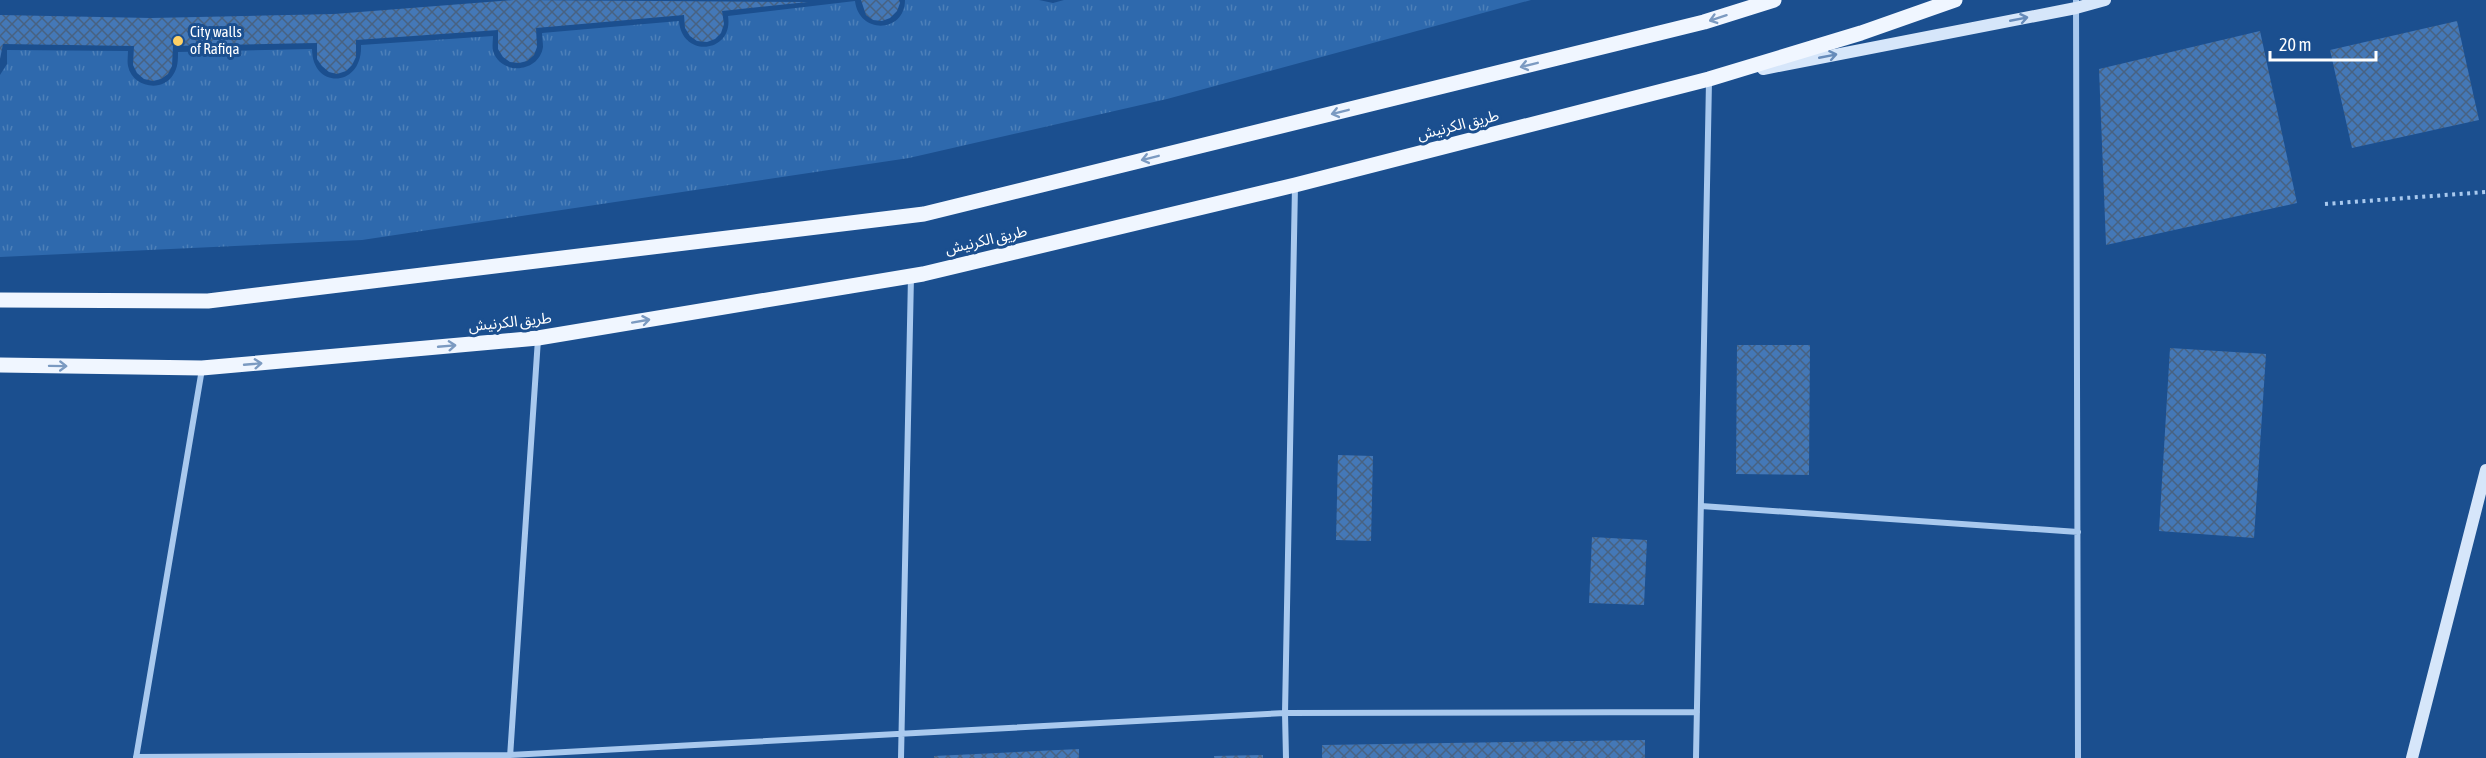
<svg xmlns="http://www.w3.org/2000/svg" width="2486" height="758" font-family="'Asap Condensed','Noto Sans Arabic',sans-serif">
<defs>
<pattern id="park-tufts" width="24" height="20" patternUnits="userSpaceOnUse" patternTransform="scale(1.5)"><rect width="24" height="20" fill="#2e69ad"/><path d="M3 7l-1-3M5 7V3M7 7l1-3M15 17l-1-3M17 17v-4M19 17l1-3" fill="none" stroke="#4d80b9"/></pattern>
<pattern id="building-cross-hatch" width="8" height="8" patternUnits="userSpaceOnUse" patternTransform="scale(1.5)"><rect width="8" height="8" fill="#4478b7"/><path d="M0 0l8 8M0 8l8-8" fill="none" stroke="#486282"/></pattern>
</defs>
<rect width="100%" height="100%" fill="#1b4f8f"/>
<!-- park -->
<path fill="url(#park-tufts)" d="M905,0H1039L1053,3L1064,0H1531L1167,99L909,158L362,240L0,257V75L7,64V50L128,51C128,56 127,61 128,66C132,87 162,93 173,75C178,68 178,60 178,52L312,49C312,90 363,88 361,45L493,36C493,40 492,46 493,51C501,76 539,73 543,47C543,43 542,37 542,33L679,21C682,59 734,53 728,16L855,1C859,35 905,33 905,0Z"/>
<!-- building -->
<path fill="url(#building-cross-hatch)" d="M514,0L808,2L722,11L724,24L721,33L715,39L707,42L697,41L690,36L685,28L684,15L536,28L537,47L534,55L527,61L519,63L510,62L503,57L498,49V30L356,40V57L352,65L346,71L337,74L329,72L322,66L317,59V43L173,46L172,66L168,74L161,79L153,81L144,79L137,73L133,65L134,46L3,44L0,59V15L151,18L334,14Z
M861,0H899L900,3L897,11L890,18L882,21L873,20L866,15Z
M2457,21L2479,120L2352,148L2330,50Z
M2260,31L2297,203L2106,245L2099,69Z
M1737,345H1810L1809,475L1736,474Z
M2170,348L2266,354L2254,538L2159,531Z
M1338,455L1373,456L1371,541L1336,540Z
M1592,537L1647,540L1644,605L1589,603Z
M1645,740V758H1322V745Z
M1079,749V758H934V756Z
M1263,755V758H1214V756Z"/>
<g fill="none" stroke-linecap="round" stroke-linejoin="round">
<!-- path -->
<path stroke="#a9c9ee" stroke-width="4" stroke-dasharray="3 4.5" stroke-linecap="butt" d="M2325,204L2486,192"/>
<!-- street -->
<path stroke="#a9c9ee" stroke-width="6" d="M2076,0L2078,758
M1701,506L2078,532
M136,757L510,755L1285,713L1697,712
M510,757L538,339
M136,758L202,369
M901,758L911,276
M1286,758L1285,713L1295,186
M1696,758L1709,81"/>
<!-- secondary -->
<path stroke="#d6e6fa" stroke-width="12" d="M1763,69L2076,8L2105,0
M2412,758L2486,470"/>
<!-- primary -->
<path stroke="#f0f6ff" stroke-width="15" d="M0,300L208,301L924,214L1704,22L1774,0
M0,365L202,368L538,338L923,274L1295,185L1709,79L1861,33L1955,0"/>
</g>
<!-- one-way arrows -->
<defs><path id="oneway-shaft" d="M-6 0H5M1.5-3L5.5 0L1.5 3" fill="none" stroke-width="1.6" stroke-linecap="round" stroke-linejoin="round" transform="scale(1.5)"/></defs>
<g stroke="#7b9ac1">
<use href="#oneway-shaft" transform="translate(1718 18) rotate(162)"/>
<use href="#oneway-shaft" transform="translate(1529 65) rotate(166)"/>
<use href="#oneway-shaft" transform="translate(1340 112) rotate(166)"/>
<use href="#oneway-shaft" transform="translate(1150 158) rotate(166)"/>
<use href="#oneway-shaft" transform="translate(641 321) rotate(-10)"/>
<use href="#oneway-shaft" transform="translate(447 346) rotate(-5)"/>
<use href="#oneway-shaft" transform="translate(253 364) rotate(-5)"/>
<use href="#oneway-shaft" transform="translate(58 366) rotate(1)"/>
</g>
<g stroke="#668bba">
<use href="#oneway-shaft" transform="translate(2019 19) rotate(-11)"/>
<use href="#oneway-shaft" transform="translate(1828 56) rotate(-11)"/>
</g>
<!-- markers -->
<circle fill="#ffd166" stroke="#1b4f8f" stroke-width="2" cx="178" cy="41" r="6"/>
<g text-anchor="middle" stroke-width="6" stroke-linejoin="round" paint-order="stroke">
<!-- poi labels -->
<g font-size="15" fill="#fff" stroke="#1b4f8f" text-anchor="start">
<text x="190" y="37">City walls<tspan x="190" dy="17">of Rafiqa</tspan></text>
</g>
<!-- street labels -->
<g font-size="15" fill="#fff" stroke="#1b4f8f">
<text transform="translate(1458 125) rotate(-14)" y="5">طريق الكرنيش</text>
<text transform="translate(986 240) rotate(-13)" y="5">طريق الكرنيش</text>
<text transform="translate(510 322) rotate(-6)" y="5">طريق الكرنيش</text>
</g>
</g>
<!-- scale -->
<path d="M2270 51v9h106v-9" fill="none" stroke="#ffffff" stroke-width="3"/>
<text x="2279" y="51" font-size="18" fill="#ffffff" stroke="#1b4f8f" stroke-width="4.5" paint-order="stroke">20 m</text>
</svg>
